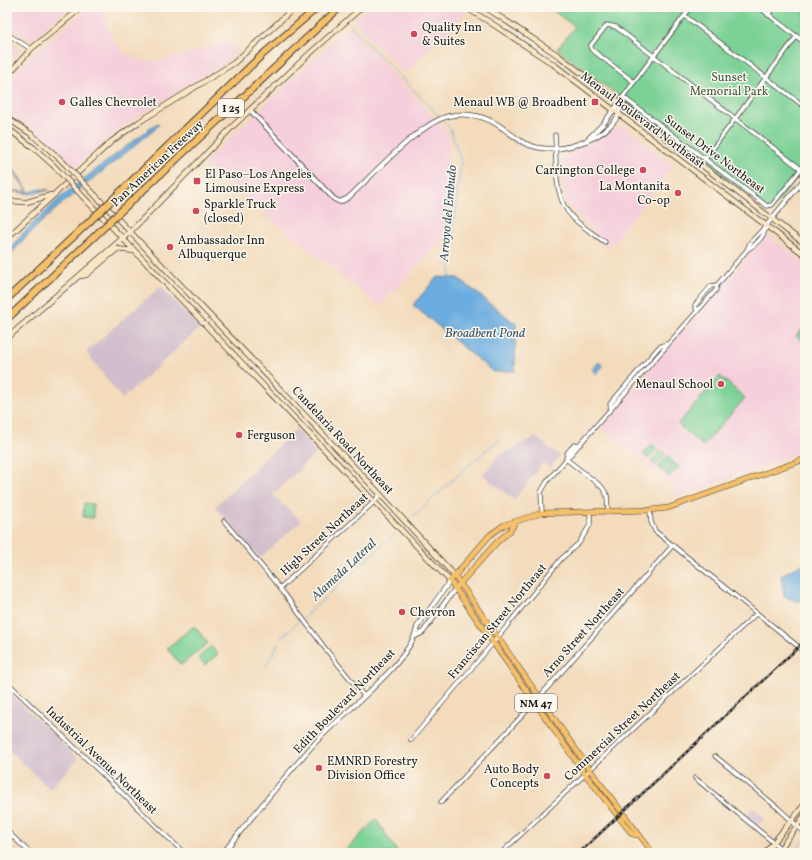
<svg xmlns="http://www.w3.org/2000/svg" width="812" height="860" font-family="Vollkorn,serif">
<rect width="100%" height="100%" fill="#fbf7ec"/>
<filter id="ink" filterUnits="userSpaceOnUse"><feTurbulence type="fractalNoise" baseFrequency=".025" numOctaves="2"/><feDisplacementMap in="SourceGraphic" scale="8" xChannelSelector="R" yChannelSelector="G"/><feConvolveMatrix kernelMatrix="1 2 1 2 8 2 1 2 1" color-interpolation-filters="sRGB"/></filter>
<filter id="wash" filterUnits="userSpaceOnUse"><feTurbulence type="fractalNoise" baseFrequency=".012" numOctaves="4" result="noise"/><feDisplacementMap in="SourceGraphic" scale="16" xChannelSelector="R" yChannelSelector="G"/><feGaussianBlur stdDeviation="0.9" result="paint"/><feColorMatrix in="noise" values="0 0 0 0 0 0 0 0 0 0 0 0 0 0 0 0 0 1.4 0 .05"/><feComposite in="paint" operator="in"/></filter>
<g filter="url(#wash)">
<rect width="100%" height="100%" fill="#f3dbbc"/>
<!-- built -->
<path fill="#f5cfdb" d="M7,7H70L31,40L7,28Z
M89,7H107L106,23L113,41L124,53L138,60L154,61L185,55L231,39L239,51L224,64L121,127L74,169L37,133L7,112V87L16,73L28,59Z
M369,7H457L465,12L457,22L404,73L353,21Z
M348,26L449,134L446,236L379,306L203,164Z
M7,40L20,49L7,65Z
M623,125L673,165L608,250L566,202L560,158Z
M766,235L805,262V452L676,498L674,487L603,430L602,424Z"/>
<!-- industrial -->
<path fill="#d1bdcc" d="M161,286L200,328L122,399L86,352Z
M296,429L317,452L273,495L301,521L260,558L215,507Z
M535,437L560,456L550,468L543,463L514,500L483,475L499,455Z
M7,690L78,759L50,789L7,748Z
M753,807L765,818L758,826L746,815Z"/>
<!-- green -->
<path fill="#7bd196" stroke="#4c7659" d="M551,7H648L666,15L672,7H805V168L770,212L557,49L575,27L550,8Z
M802,329L805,331V344L796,336Z
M720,376L745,398L703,446L678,424Z
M652,444L657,449L648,459L643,454Z
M660,450L665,454L656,465L651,461Z
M667,456L673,461L663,471L658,467Z
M674,463L679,467L669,477L665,473Z
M84,503L93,504V518L83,517Z
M194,626L208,643L181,665L167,648Z
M211,646L218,654L205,665L198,658Z
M376,819L398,853H343Z"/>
<!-- water -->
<path fill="#6bacdf" stroke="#44647e" d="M157,123L159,125L154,130C104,172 49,208 7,258V252L24,232L63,195Z
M7,159L29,192L41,189L49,190L30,194L7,190L28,192L7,162Z
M437,277L458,278L516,324L515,371L493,372L413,305Z
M599,362L603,366L596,374L592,370Z
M805,563V601H795L784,596L781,575Z"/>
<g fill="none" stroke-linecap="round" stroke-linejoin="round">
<!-- stream -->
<path stroke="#6bacdf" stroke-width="1" d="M350,25L440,117
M442,120L450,128L461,161L451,251L450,277
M412,517L485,451L501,439
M304,617L395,534
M280,639L300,620
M266,667L279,642
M794,853L803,841"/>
</g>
</g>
<g filter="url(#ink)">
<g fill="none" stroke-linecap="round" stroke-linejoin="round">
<!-- minor casing -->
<g stroke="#3c3934" stroke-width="5">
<path id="minor" d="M759,7L805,43
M768,15L774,7
M685,16L805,107
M7,34L31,49
M634,82L591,49V45L607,25L616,27L801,169
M623,97L767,206L772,205L805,164
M619,102L691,7
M555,135C557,162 552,197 573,218C582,227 594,234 605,242
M705,159L797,36
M748,249C756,245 765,236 766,226
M697,311L695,305L711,286L717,285
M611,410L610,404L659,347L666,344
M566,459L602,487L607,495L608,511
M566,459L567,453L574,445L581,444
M650,510L651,522L655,531L805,652
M542,513L541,492L548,480L716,290L717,285L747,250L750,243L766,226
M224,521L280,588L324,647L364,696
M280,588L374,502L380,494
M7,682L184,853
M411,740L498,637L561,559L579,543L590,525V512
M715,756L778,808L805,833
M695,778L780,848
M441,802L535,702L673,545
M7,831L30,853
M501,853L757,613"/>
</g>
<!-- tertiary casing -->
<g stroke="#3c3934" stroke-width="5.5">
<path id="tertiary" d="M250,110L334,199L340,202L348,198C372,176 419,123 449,116C469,112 488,117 504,129C511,134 517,139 524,143C548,154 572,148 595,137C603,133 615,123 619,114C620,111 619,106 619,102
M587,140L603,124L619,103
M766,226L805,178
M416,636L423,632L455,589
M223,853C253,816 283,778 315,743C340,715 411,663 417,627L450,581"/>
</g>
<!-- secondary casing -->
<g stroke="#3c3934" stroke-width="6">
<path id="secondary" d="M465,7L488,21L553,64L805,255
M485,7L559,56L805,244
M7,76L31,49L82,7
M7,118L31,134L59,158
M7,128L34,148L53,165
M95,195L380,494L455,576
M7,201L27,202L51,195
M88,202L450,581
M7,238L112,141L139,122L234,63L295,7
M80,276L86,275L117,249L134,251
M7,338L131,231L234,125L307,56L362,7
M765,853L805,804
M777,853L805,815"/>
</g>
<!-- primary casing -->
<g stroke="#3c3934" stroke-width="6">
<path id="primary" d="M455,576L590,770L653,853
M455,589L497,542L510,531L515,522
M638,835L632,834L585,774L450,581L490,535L504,525L542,513L650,510L668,508L805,459"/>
</g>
<!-- motorway casing -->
<g stroke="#3c3934" stroke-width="8">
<path id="motorway" d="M113,199L262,55L318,7
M123,209L340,7
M7,299L89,222
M7,319L99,232"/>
</g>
<!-- minor -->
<use href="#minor" stroke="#fff" stroke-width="3.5"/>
<!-- tertiary -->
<use href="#tertiary" stroke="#fff" stroke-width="4"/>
<!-- secondary -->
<use href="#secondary" stroke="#fbe6c4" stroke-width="4.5"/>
<!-- primary -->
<use href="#primary" stroke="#f6c06b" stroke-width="5"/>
<!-- motorway -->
<use href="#motorway" stroke="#f6c06b" stroke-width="6"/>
<!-- rail casing -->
<g stroke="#1c1c1c" stroke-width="2.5">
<path id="rail" d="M579,853L805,641"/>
</g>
<!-- rail -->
<use href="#rail" stroke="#fbf7ec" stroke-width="1" stroke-dasharray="3" stroke-linecap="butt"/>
<!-- secondary-bridge casing -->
<g stroke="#3c3934" stroke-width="6" stroke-linecap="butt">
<path id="secondary-bridge" d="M59,158L95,195
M53,165L88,202"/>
</g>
<!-- motorway-bridge casing -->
<g stroke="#3c3934" stroke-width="8" stroke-linecap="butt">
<path id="motorway-bridge" d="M89,222L113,199
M99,232L123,209"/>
</g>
<!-- secondary-bridge -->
<use href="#secondary-bridge" stroke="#fbe6c4" stroke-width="4.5"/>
<!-- motorway-bridge -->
<use href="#motorway-bridge" stroke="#f6c06b" stroke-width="6"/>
</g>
</g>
<!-- markers -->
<g fill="#d1495b" stroke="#fbf7ec" stroke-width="1.5">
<circle cx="414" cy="34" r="4"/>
<circle cx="62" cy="102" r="4"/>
<rect x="591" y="98" width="8" height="8" rx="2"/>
<circle cx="643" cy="170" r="4"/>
<rect x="193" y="177" width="8" height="8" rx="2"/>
<circle cx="678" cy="193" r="4"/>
<circle cx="196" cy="211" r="4"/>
<circle cx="170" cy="247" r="4"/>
<circle cx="721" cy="384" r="4"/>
<circle cx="239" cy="435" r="4"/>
<circle cx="402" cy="612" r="4"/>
<circle cx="319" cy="768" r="4"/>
<circle cx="547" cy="776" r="4"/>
</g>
<g text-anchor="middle" stroke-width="3" stroke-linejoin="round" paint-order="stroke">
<!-- shield labels -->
<g fill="#fbf7ec" stroke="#5f5e5a" stroke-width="1">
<rect x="218" y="99" width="26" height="18" rx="3"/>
<rect x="515" y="694" width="42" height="18" rx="3"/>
</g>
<g font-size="11" font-weight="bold" fill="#1c1c1c">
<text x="231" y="112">I 25</text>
<text x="536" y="707">NM 47</text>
</g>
<!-- poi labels -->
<g font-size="12" fill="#1c1c1c" stroke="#fbf7ec" text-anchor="start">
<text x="422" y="31">Quality Inn<tspan x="422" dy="14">&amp; Suites</tspan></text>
<text x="70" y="106">Galles Chevrolet</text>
<text x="587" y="106" text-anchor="end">Menaul WB @ Broadbent</text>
<text x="635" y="174" text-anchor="end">Carrington College</text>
<text x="205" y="178">El Paso–Los Angeles<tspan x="205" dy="14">Limousine Express</tspan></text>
<text x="670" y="190" text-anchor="end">La Montanita<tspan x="670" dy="14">Co-op</tspan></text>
<text x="204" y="208">Sparkle Truck<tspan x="204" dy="14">(closed)</tspan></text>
<text x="178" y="244">Ambassador Inn<tspan x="178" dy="14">Albuquerque</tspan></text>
<text x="713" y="388" text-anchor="end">Menaul School</text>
<text x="247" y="439">Ferguson</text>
<text x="410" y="616">Chevron</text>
<text x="327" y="765">EMNRD Forestry<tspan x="327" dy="14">Division Office</tspan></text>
<text x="539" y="773" text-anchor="end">Auto Body<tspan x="539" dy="14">Concepts</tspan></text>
</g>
<!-- park labels -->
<g font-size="12" fill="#3d5b47" stroke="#fbf7ec">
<text x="729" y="81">Sunset<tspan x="729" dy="14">Memorial Park</tspan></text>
</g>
<!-- street labels -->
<g font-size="12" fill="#1c1c1c" stroke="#fbf7ec">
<text transform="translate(643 120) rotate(37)" y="4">Menaul Boulevard Northeast</text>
<text transform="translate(715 154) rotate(37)" y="4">Sunset Drive Northeast</text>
<text transform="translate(157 163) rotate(-43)" y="4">Pan American Freeway</text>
<text transform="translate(343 440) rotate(47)" y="4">Candelaria Road Northeast</text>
<text transform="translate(324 534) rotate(-43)" y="4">High Street Northeast</text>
<text transform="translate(497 621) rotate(-50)" y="4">Franciscan Street Northeast</text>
<text transform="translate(583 632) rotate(-48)" y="4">Arno Street Northeast</text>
<text transform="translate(344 701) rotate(-46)" y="4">Edith Boulevard Northeast</text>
<text transform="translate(622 726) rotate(-43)" y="4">Commercial Street Northeast</text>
<text transform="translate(102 760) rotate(44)" y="4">Industrial Avenue Northeast</text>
</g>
<!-- water labels -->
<g font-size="13" font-style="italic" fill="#3c566a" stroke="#fbf7ec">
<text transform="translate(447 213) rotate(-85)" y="5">Arroyo del Embudo</text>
<text x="485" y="337">Broadbent Pond</text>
<text transform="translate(343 569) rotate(-43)" y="5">Alameda Lateral</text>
</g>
</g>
<!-- margin -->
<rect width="812" height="860" fill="none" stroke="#fbf7ec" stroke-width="24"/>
</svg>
